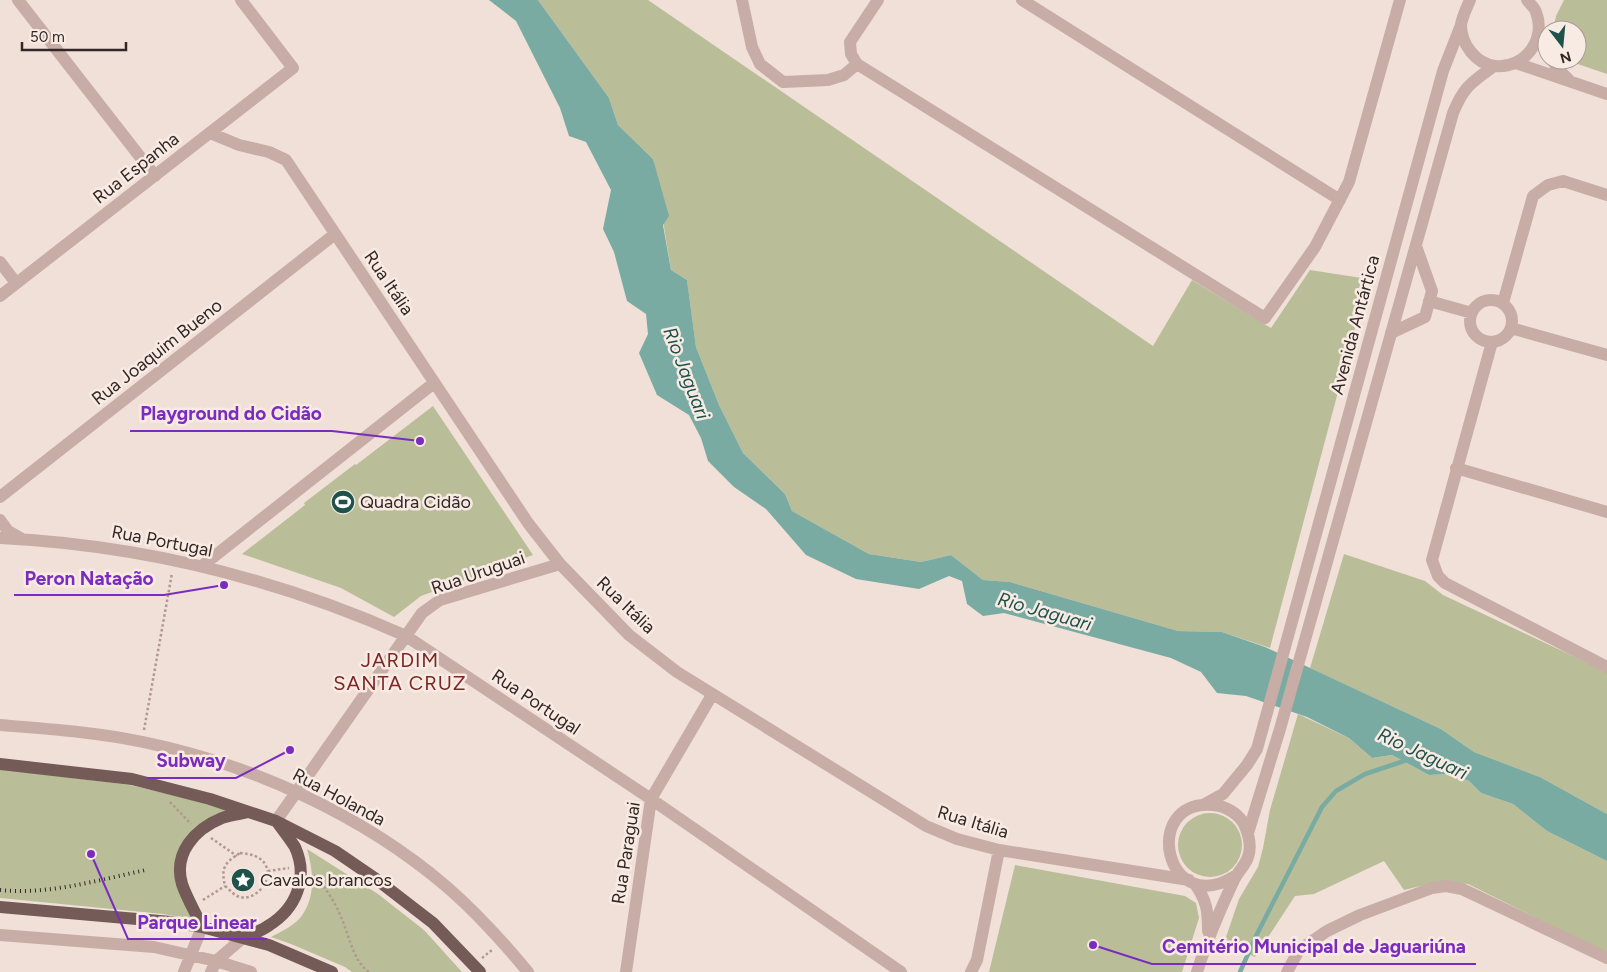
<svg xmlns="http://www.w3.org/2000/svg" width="1607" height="972" font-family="Figtree,sans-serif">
<rect width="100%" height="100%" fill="#f0e0d8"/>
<!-- green -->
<path fill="#b9be99" d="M538,0H648L1153,346L1192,280L1271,328L1310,270L1368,279L1270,648L1222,632L1178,631L1010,582L983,580L951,555L921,562L869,554L792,511L785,494L743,453L719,405L696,347L687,280L671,270L653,159L618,125L609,98Z
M1564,0H1607V74L1566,60H1577V30H1553L1556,16Z
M433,406L533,555L421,596L394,617L341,588L242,554L305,505L304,503L355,464L356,465Z
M1344,554L1425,581L1443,595L1607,672V814L1540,777L1474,752L1441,729L1310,668Z
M1298,714L1349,738L1372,758L1392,755L1429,775L1450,774L1469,781L1481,793L1513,804L1547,831L1607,861V953L1468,884C1443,880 1428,884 1404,890L1384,861L1314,894L1295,896L1255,957L1224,943L1239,899L1258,867L1263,848L1270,810Z
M0,769L130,785L239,811L219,815L178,865L197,920L163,914L0,898Z
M1178 845a32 32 0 1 1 64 0a32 32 0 1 1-64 0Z
M307,849L378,894L424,930L462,972H352L345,967L291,944L271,937C282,931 296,925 303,914C316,894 313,870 307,849Z
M1015,865L1185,896L1196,903L1199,918L1182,972H989Z"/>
<!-- water -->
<path fill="#79aba3" d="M489,0H538L609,98L618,125L653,159L669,216L663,225L671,270L687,280L696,347L719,405L743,453L785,494L792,511L869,554L921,562L951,555L983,580L1010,582L1178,631L1222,632L1265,647L1441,729L1474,752L1540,777L1607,814V861L1547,831L1513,804L1481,793L1469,781L1450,774L1429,775L1392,755L1372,758L1349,738L1307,717L1246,696L1217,693L1201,672L1171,658L1004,613L983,616L967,604L962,581L949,576L919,589L856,579L806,555L766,509L734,487L708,461L701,438L689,415L657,395L639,353L648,334L646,314L627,301L614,252L603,229L611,190L586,142L569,136L560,108L516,21Z"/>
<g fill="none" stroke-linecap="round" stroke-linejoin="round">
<!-- stream -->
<path stroke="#79aba3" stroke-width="4.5" d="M1240,972L1257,934L1322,807L1336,791L1365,774L1407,760"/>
<!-- path -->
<path stroke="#b2978f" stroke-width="2.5" stroke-dasharray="2.5 2.5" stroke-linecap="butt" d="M144,730L172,573
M170,802L191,824
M211,838L237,856
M240,853C290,856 261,907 237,896C233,894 229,889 225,886C221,868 224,863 240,853Z
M268,871L289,868
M314,875C325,887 335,902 341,917C349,935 353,961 369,972
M203,900L225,886
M482,958L492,950"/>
<!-- minor -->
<path stroke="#c7ada5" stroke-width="12" d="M18,0L155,176
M742,0L752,47L760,64L783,82L828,80L844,75L857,64
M878,0L850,42L851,54L857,64L1265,318L1315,247L1349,182L1400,0
M1022,0L1340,200
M1470,0C1467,7 1462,17 1461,25C1461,44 1476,64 1495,66C1524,69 1547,40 1536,12C1535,8 1530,4 1527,0
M1539,33L1547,49
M1553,60L1556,67L1569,80
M1516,63L1607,94
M210,133L239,145L269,152L286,160L528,523L560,564L629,635L677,672L926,826L957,839L999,850L1189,880
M0,262L16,283
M0,296L293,68L241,0
M1470 321a21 21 0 1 1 42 0a21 21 0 1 1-42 0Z
M1429,301L1472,313
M1503,303L1533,196L1548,185L1563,181L1607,195
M1511,328L1607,355
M1391,333L1425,317L1432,291L1416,246
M1492,342L1432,560L1438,576L1445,583L1607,667
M1456,468L1607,512
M0,497L335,234
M0,520L8,531L22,539
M0,538C143,545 276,578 406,636L651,799L901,972
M202,566L434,383
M0,725C47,729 96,732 143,742C251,764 363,815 447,887C477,913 503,942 528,972
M1203,805L1223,794L1247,765L1257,749L1443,71L1461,25
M276,821L422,613L440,600L560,564
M1248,833L1280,729L1453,113C1464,86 1472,82 1494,66
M1195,884C1207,901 1208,911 1208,931
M0,935L154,947L216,961L251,972
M184,972L202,927
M211,972L216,961L244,937
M626,972L651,799L712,695
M971,972L977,960L999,850
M1197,972C1207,940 1220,910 1234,880C1238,871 1245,866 1248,857C1252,846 1249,835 1244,824C1238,813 1225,806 1213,805C1140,799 1165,920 1235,876
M1287,972L1299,950L1327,931L1360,915L1432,888L1446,886L1462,889L1607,958"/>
<!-- major -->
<path stroke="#745b57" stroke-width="12" d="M0,764L132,779L210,799L276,821L335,851L376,879L433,923L480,972
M0,907L171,922L202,927L269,945L332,972
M202,927C196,913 187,899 182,884C173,853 195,829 222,818C230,815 240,814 249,812
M244,937C252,934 261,931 268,926C296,909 309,878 295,847C290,839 283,830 277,822"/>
<!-- rail -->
<path stroke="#332726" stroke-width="4" stroke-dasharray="1 4" stroke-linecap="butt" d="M0,890C49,895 98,880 146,870"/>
</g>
<!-- icons -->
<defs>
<g id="stadium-disc" transform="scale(1.25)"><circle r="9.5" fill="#1e524b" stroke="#f8ebe4"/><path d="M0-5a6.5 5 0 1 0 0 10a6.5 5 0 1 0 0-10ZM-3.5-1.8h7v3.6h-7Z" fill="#fff"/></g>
<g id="sight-disc" transform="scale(1.25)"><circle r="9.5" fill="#1e524b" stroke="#f8ebe4"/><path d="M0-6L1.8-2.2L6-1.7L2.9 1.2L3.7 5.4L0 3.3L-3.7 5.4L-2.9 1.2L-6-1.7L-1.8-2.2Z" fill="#fff"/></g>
</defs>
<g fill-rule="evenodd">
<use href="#stadium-disc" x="343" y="502"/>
<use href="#sight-disc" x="243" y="880"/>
</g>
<g text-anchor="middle" stroke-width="5" stroke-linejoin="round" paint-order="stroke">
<!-- street labels -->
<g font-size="18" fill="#332726" stroke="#f8ebe4">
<text transform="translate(136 168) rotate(-38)" y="6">Rua Espanha</text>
<text transform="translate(389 283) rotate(56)" y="6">Rua Itália</text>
<text transform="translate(1355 325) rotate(-75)" y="6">Avenida Antártica</text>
<text transform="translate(157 352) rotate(-38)" y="6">Rua Joaquim Bueno</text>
<text transform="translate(162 541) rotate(11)" y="6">Rua Portugal</text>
<text transform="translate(478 573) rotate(-19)" y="6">Rua Uruguai</text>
<text transform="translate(626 605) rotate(44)" y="6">Rua Itália</text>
<text transform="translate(536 702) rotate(34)" y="6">Rua Portugal</text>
<text transform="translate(339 797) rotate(28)" y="6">Rua Holanda</text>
<text transform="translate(973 822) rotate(17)" y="6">Rua Itália</text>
<text transform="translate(626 853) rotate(-81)" y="6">Rua Paraguai</text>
</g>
<!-- poi labels -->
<g font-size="18" fill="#332726" stroke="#f8ebe4" text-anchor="start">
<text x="360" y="508">Quadra Cidão</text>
<text x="260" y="886">Cavalos brancos</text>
</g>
<!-- water labels -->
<g font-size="19" font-style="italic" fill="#1e524b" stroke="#f8ebe4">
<text transform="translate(687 373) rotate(69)" y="7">Rio Jaguari</text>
<text transform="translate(1045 611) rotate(16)" y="7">Rio Jaguari</text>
<text transform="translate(1423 753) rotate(25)" y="7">Rio Jaguari</text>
</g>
<!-- quarter labels -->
<g font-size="20" letter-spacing="1" fill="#7e2623" stroke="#f8ebe4">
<text x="400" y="667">JARDIM<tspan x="400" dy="23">SANTA CRUZ</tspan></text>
</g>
</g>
<!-- callouts -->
<path fill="none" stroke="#7b2cbf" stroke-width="2" d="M420 441L332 431H130M224 585L164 595H14M290 750L236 778H147M91 854L128 939H267M1093 945L1152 964H1476"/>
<g fill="#7b2cbf" stroke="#f8ebe4" stroke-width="2">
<circle cx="420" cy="441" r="5"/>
<circle cx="224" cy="585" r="5"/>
<circle cx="290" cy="750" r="5"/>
<circle cx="91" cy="854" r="5"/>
<circle cx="1093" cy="945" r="5"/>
</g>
<g font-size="19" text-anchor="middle" font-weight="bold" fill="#7b2cbf" stroke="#f8ebe4" stroke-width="5" stroke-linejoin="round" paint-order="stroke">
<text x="231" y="420">Playground do Cidão</text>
<text x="89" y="585">Peron Natação</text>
<text x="191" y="767">Subway</text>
<text x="197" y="929">Parque Linear</text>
<text x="1314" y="953">Cemitério Municipal de Jaguariúna</text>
</g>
<!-- north arrow -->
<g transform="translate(1562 45) rotate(164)"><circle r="24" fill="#f8ebe4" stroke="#a99d98"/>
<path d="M0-4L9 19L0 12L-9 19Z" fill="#1e524b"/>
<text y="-8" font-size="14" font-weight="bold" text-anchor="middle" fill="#332726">N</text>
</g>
<!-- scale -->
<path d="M22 42v8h104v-8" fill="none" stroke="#332726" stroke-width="2.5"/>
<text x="30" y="42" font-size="15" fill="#332726" stroke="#f8ebe4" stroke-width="4" paint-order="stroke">50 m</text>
</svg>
